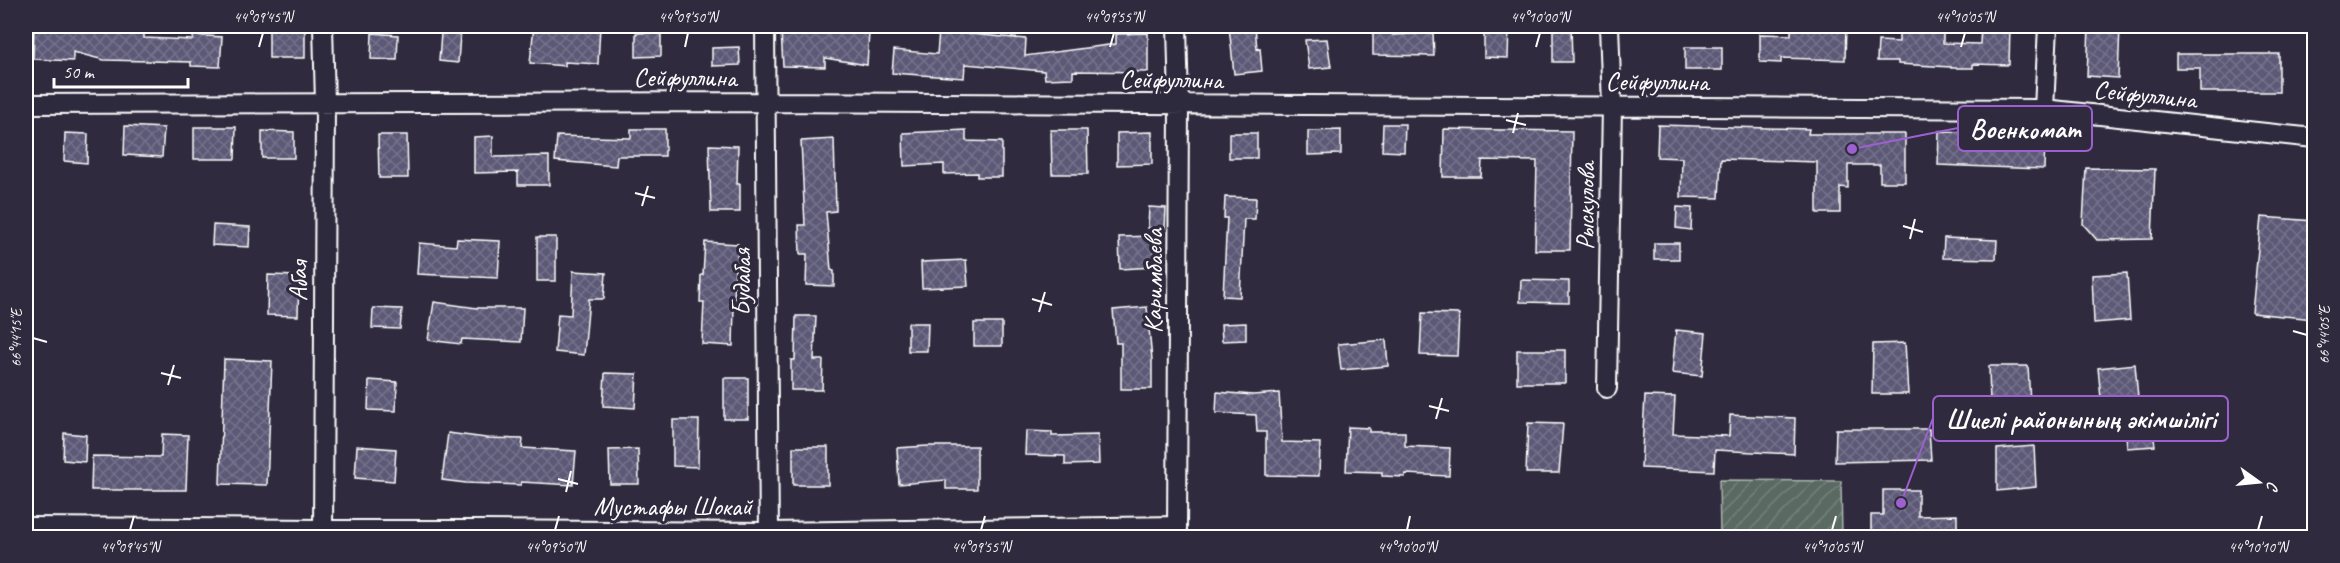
<svg xmlns="http://www.w3.org/2000/svg" width="2340" height="563" font-family="Caveat,sans-serif">
<defs>
<pattern id="garden-furrows" width="10" height="10" patternUnits="userSpaceOnUse" patternTransform="scale(1.5)"><rect width="10" height="10" fill="#5a6b62"/><path d="M-1 1l2-2M0 10L10 0M9 11l2-2" fill="none" stroke="#73817a"/></pattern>
<pattern id="building-cross-hatch" width="8" height="8" patternUnits="userSpaceOnUse" patternTransform="scale(1.5)"><rect width="8" height="8" fill="#5b5976"/><path d="M0 0l8 8M0 8l8-8" fill="none" stroke="#74728b"/></pattern>
</defs>
<rect width="100%" height="100%" fill="#2f2a3d"/>
<filter id="ink" filterUnits="userSpaceOnUse"><feTurbulence type="fractalNoise" baseFrequency=".0167" numOctaves="2"/><feDisplacementMap in="SourceGraphic" scale="12" xChannelSelector="R" yChannelSelector="G"/><feConvolveMatrix kernelMatrix="1 2 1 2 8 2 1 2 1" color-interpolation-filters="sRGB"/></filter>
<g filter="url(#ink)">
<!-- garden -->
<path fill="url(#garden-furrows)" stroke="#acb5b0" stroke-width="1.5" d="M1719,480L1841,481L1842,537H1720Z"/>
<!-- building -->
<path fill="url(#building-cross-hatch)" stroke="#fff" stroke-width="1.5" d="M34,26H116L114,32L144,33V38L193,40V35L222,37L220,67L191,66V62L104,60L73,52V61L33,59Z
M534,26H600L598,64L565,62V66L530,63Z
M1229,26H1255L1257,49L1260,48L1262,71L1234,74Z
M1373,26H1393V35L1433,33L1434,56L1373,55Z
M1553,26H1571L1572,62H1553Z
M1791,26H1846L1845,60L1781,58V63L1760,62V34L1791,35Z
M1899,26H1943V43L1980,44L1981,26H2010L2009,65L1973,64V68H1951V67L1898,64V61H1877L1878,41L1899,42Z
M2089,26H2120L2118,78L2087,76Z
M269,27H305V58H269Z
M1484,27H1509L1508,58L1484,57Z
M840,28L869,32L867,65L825,58V67L783,66L781,31L839,32Z
M939,31L1026,39L1025,56L1116,44V34L1148,33V72L1073,71V78L1045,79L1044,71L965,64L964,78L892,73L894,50L937,54Z
M661,32V56L636,57V33Z
M372,33L398,35L397,60L371,59Z
M441,33L460,34L458,63L439,61Z
M1327,39L1331,67L1309,69L1305,40Z
M739,47L740,65L712,66V48Z
M1685,47H1722V70H1685Z
M2176,54H2279V92H2200V68H2176Z
M1383,124H1405L1404,152L1382,151Z
M1658,125L1809,129L1808,134H1905V182H1880V165H1848V188L1840,187V213H1817V162L1721,159L1719,198L1681,197L1682,158L1657,157Z
M125,126L164,128L162,157L124,155Z
M194,127H236L235,159H194Z
M631,129H665V156H617L616,166L555,161L557,136L631,138Z
M1444,129L1572,131L1570,250H1535L1537,161L1482,160L1481,177H1443Z
M966,130V141L1002,142V177H977V173L944,174V164L904,166L903,133Z
M1051,130H1087L1088,174H1052Z
M1341,130V154L1308,155V131Z
M262,131L294,132V158H262Z
M1939,131L2045,135L2044,169L1938,165Z
M1152,132V164L1117,165V133Z
M65,133L88,134L87,163L64,161Z
M1229,133H1257V158H1229Z
M378,135H407L408,178H379Z
M493,136V157L549,156V185H518V172L474,173V137Z
M834,139L836,211L826,212L831,270L834,271V286L806,285L807,254H800L799,225H805L801,141Z
M709,145L738,146L737,184H740V212H711Z
M2086,168L2155,169L2152,239L2097,240L2083,224Z
M1225,197L1256,198L1255,219H1244L1240,297L1223,296L1227,218H1224Z
M1149,207L1166,208L1165,228H1148Z
M1677,207L1692,208L1691,230L1676,228Z
M2261,217L2314,221V319L2252,313Z
M213,225L250,227L249,247L212,245Z
M1154,236L1155,267L1120,269L1119,237Z
M537,237H556V281H537Z
M1944,238L1997,240L1996,259L1943,258Z
M457,239L500,241L498,278L417,274L419,243L456,246Z
M705,242L738,244L737,266H735L733,346L702,344L704,302H700L701,275H703Z
M1654,243H1679V259H1654Z
M966,260L968,286L922,288L921,262Z
M573,271L606,273L604,299H589L584,355L555,352L558,314L571,315Z
M2127,273L2130,320L2094,323L2092,275Z
M268,275L299,276L298,316L267,315Z
M1521,280L1569,281V303L1520,302Z
M434,302L477,308H523L521,342L462,339L461,344L428,340Z
M1147,307L1152,360V389H1121V343H1116L1113,310Z
M373,308L402,309L400,329L372,328Z
M1422,313L1459,314L1457,356L1420,355Z
M796,316H816L814,360H823L822,390H791V360H795Z
M908,323H928L927,351H908Z
M974,323H1002V346H974Z
M1246,323V340L1222,341L1221,324Z
M1676,330L1706,333L1702,376L1672,373Z
M1386,340L1388,366L1341,370L1338,344Z
M1905,343L1908,394H1872L1873,344Z
M1517,350H1565V383H1517Z
M224,359L272,361L267,485L220,484Z
M2135,364L2139,409L2150,408L2155,446L2127,448L2124,406L2102,408L2098,368Z
M1989,366H2028L2030,403L1990,406Z
M605,373L637,374L635,408L603,406Z
M724,378H748V419H724Z
M369,380L397,382L396,411L368,410Z
M1217,392L1253,395L1279,393L1282,442L1320,443L1319,476L1266,475V432H1257L1256,415L1216,413Z
M1645,396L1675,397L1673,434L1729,436L1730,415L1795,418L1794,454L1715,450L1714,471L1641,468Z
M673,420H699L698,467L673,466Z
M1528,423L1563,424L1559,473H1526Z
M1348,427L1369,428V432H1405V446L1450,448L1449,476L1405,474V477L1382,476V472L1346,471Z
M1836,429H1929L1931,460L1835,462Z
M1026,431L1052,432V436L1098,435L1099,464L1065,465V456L1025,455Z
M64,433L86,435L85,462L63,460Z
M448,433L486,438L523,439L522,448L576,451L573,485L521,482V485L466,483L442,480Z
M162,434L188,435L186,490H91L92,456L161,457Z
M357,446L396,449L394,481L355,478Z
M927,446H977V489H946V480L899,484L897,448Z
M2034,446L2036,487L1997,491V449Z
M793,447H828V485H793Z
M638,449L639,484H610L609,450Z
M1883,490H1918V516L1957,515V536L1871,537V515H1883Z"/>
<g fill="none" stroke-linecap="round" stroke-linejoin="round">
<!-- street casing -->
<g stroke="#fff" stroke-width="22">
<path id="street" d="M323,26L325,103L323,538
M765,26L769,538
M1177,26L1179,104L1177,537
M26,104L765,102L2044,109L2314,138
M2044,109L2048,26
M1607,388L1612,106L1609,26
M26,527L769,532L1177,526"/>
</g>
<!-- street -->
<use href="#street" stroke="#2f2a3d" stroke-width="18"/>
</g>
</g>
<!-- ticks -->
<path fill="none" stroke="#fff" stroke-width="2" d="M259,47L263,33M685,47L688,33M1110,47L1114,33M1536,47L1540,33M1961,47L1965,33M1506,120L1526,125M1513,133L1518,113M635,193L655,198M642,206L648,186M1903,226L1923,232M1910,239L1915,219M1032,299L1052,305M1039,312L1045,292M2293,331L2307,335M33,338L47,342M161,373L181,378M168,385L174,365M1429,406L1449,411M1436,419L1442,398M558,479L578,484M566,492L571,471M130,530L134,516M555,530L559,516M981,530L985,516M1407,530L1410,516M1832,530L1836,516M2258,530L2262,516"/>
<g text-anchor="middle" stroke-width="6" stroke-linejoin="round" paint-order="stroke">
<!-- street labels -->
<g font-size="26" fill="#fff" stroke="#2f2a3d">
<text x="685" y="86">Сейфуллина</text>
<text x="1171" y="88">Сейфуллина</text>
<text x="1657" y="90">Сейфуллина</text>
<text transform="translate(2145 94) rotate(6)" y="9">Сейфуллина</text>
<text transform="translate(1585 206) rotate(-89)" y="9">Рыскулова</text>
<text transform="translate(298 281) rotate(-90)" y="9">Абая</text>
<text transform="translate(1153 281) rotate(-90)" y="9">Каримбаева</text>
<text transform="translate(741 282) rotate(-90)" y="9">Будабая</text>
<text x="673" y="515">Мустафы Шокай</text>
</g>
</g>
<!-- callouts -->
<path fill="none" stroke="#9c61cf" stroke-width="2" d="M1852 149L1958 128M1901 503L1933 418"/>
<g fill="#9c61cf" stroke="#2f2a3d" stroke-width="2">
<circle cx="1852" cy="149" r="6"/>
<circle cx="1901" cy="503" r="6"/>
</g>
<g fill="#2f2a3d" stroke="#9c61cf" stroke-width="2">
<rect x="1958" y="106" width="134" height="45" rx="6"/>
<rect x="1933" y="396" width="295" height="45" rx="6"/>
</g>
<g font-size="27" text-anchor="middle" font-weight="bold" fill="#fff">
<text x="2025" y="138">Военкомат</text>
<text x="2081" y="428">Шиелі районының әкімшілігі</text>
</g>
<!-- margin -->
<rect width="2340" height="563" fill="none" stroke="#2f2a3d" stroke-width="66"/>
<!-- north arrow -->
<g transform="translate(2259 482) rotate(105)" stroke="#2f2a3d" stroke-width="4.5" paint-order="stroke">
<path d="M0-4.5L10 22L0 15L-10 22Z" fill="#ffffff"/>
<text y="-9" font-size="16" font-weight="bold" text-anchor="middle" fill="#ffffff">С</text>
</g>
<!-- scale -->
<path d="M54 78v9h134v-9" fill="none" stroke="#ffffff" stroke-width="3"/>
<text x="63" y="78" font-size="18" fill="#ffffff" stroke="#2f2a3d" stroke-width="4.5" paint-order="stroke">50 m</text>
<rect x="33" y="33" width="2274" height="497" fill="none" stroke="#fff" stroke-width="2"/>
<g font-size="15" text-anchor="middle" fill="#fff">
<text x="263" y="22">44°09'45"N</text>
<text x="688" y="22">44°09'50"N</text>
<text x="1114" y="22">44°09'55"N</text>
<text x="1540" y="22">44°10'00"N</text>
<text x="1965" y="22">44°10'05"N</text>
<text transform="translate(2324 335) rotate(-90)" y="5">66°44'05"E</text>
<text transform="translate(16 338) rotate(-90)" y="5">66°44'15"E</text>
<text x="130" y="552">44°09'45"N</text>
<text x="555" y="552">44°09'50"N</text>
<text x="981" y="552">44°09'55"N</text>
<text x="1407" y="552">44°10'00"N</text>
<text x="1832" y="552">44°10'05"N</text>
<text x="2258" y="552">44°10'10"N</text>
</g>
</svg>
